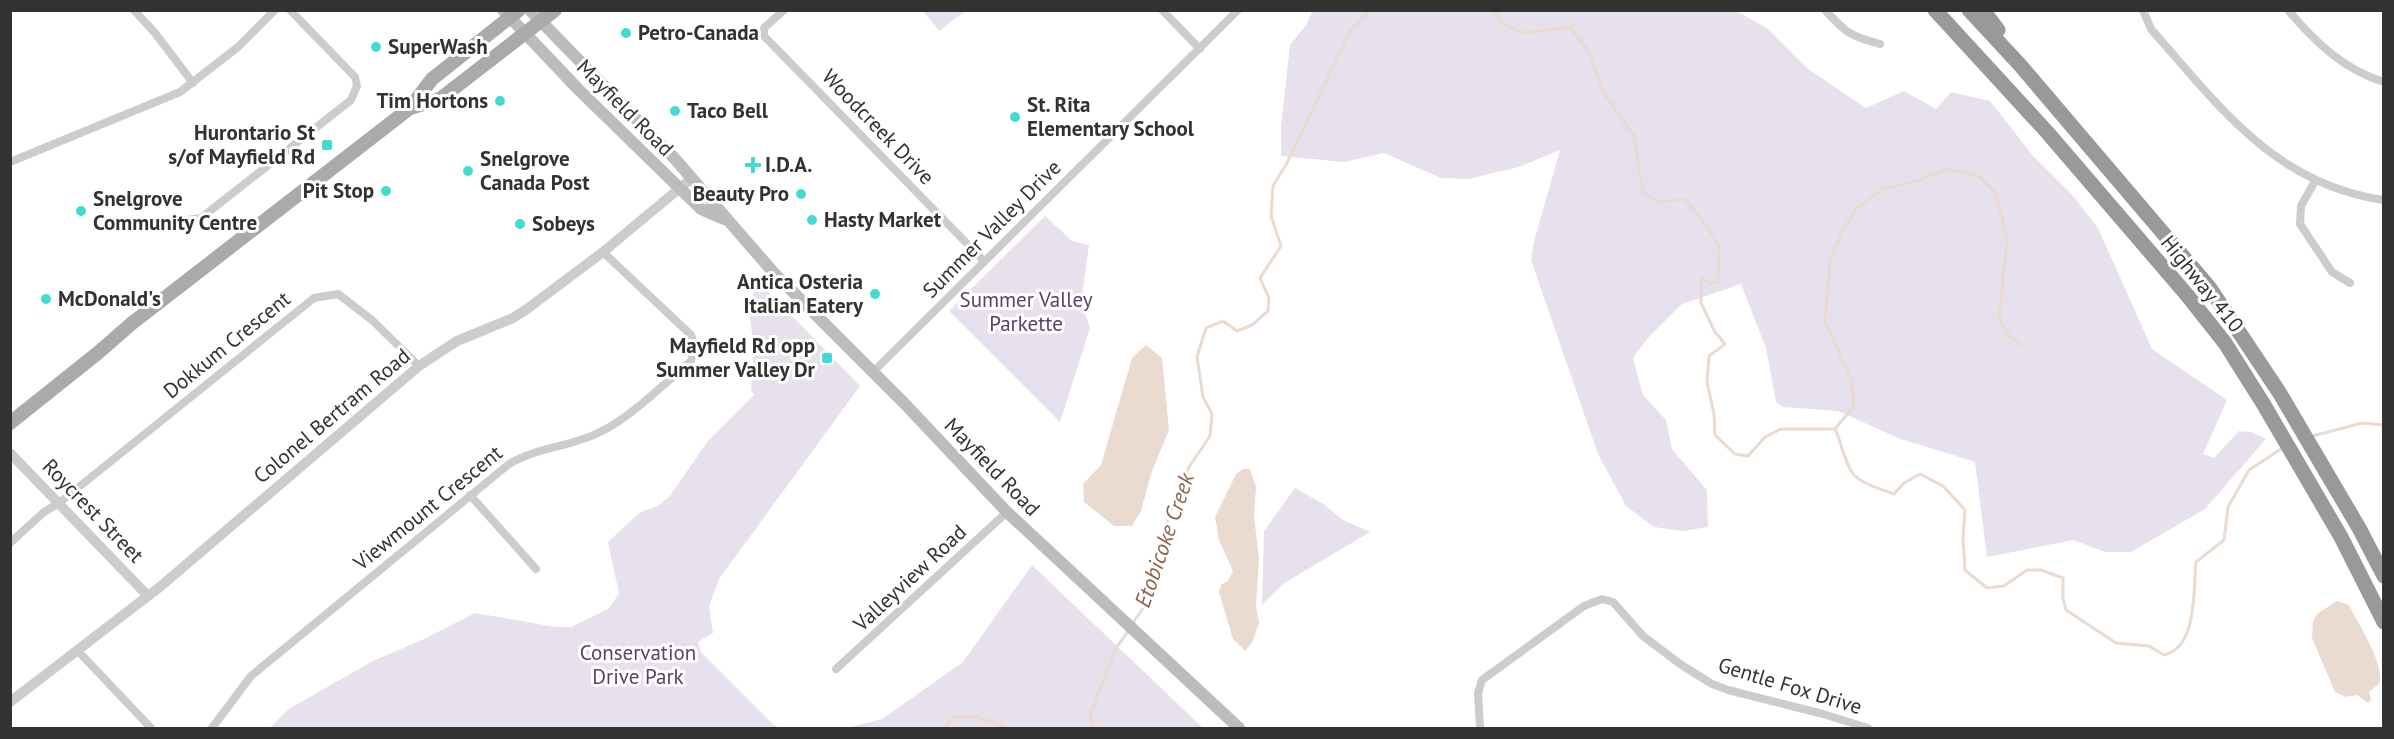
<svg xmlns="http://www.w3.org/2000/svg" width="2394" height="739" font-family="'PT Sans',sans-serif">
<rect width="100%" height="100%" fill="#fff"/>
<!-- green -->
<path fill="#e7e1ed" d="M1313,10L1736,11L1767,28L1808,69L1866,108L1904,91L1936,109L1951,92L1990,101L2034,157L2074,197L2098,228L2152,349L2227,400L2203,454L2214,458L2239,431L2251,432L2266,439L2205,509L2131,552H2105L2073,540L1987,557L1975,462L1898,438L1838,411L1783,407L1776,402L1766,348L1741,284L1682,304L1647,339L1633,358L1643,395L1666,420L1672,449L1707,490L1708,527L1683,531L1654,527L1626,506L1598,454L1531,260L1534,241L1560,150L1519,167L1468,179L1441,178L1384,153L1344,162L1281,156V127L1290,45L1306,25Z
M923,11H965L939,31Z
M1045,216L1072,241L1089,245L1081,303L1090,328L1060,422L949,311Z
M757,280L860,386L719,579L709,606L713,633L698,642L701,652L775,726L784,728H270L287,710L373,661L424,639L475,613L556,627H571L608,609L619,594L608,542L640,512L658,506L669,497L708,441L754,395L751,390L754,351L749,309Z
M1295,488L1322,503L1343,520L1370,532L1283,584L1262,605L1264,531Z
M1032,565L1203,728H847L882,719L963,662Z"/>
<!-- water -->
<path fill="#ebdacf" d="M1146,345L1162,358L1169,430L1152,471L1141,511L1132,526H1114L1084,502L1083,484L1101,465L1132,358Z
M1243,469H1250L1256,487L1254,516L1259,558L1256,606L1259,623L1252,643L1245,651L1233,639L1219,592L1221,585L1228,581L1233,571L1219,540L1215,517L1236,474Z
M2337,601L2349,605C2359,625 2383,661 2380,683L2369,692L2371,700L2368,703L2357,695L2346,697L2335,692L2312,638L2313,622L2317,614Z"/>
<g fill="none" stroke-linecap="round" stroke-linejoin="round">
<!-- stream -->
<path stroke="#ebdacf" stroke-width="3" d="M1493,10L1504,25L1526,33L1570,27L1589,52L1604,94L1635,137L1639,173L1645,195L1661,202L1685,199L1705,224L1719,247L1718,282L1711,283L1701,278V303L1715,332L1725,344L1709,356L1707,382L1714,414L1715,435L1735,454L1748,456L1765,437L1781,429H1835C1842,443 1844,463 1854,475C1864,485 1881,489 1894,494L1904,483L1920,474L1943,486L1965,510L1963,537L1965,570L1987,588L2004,586L2027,570H2041L2063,578V598L2066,610L2116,643L2149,646L2164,655C2198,647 2193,589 2196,562L2224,540L2228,507L2249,470L2284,447
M1835,429L1854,406L1852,381L1825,322L1830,261L1840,236L1855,210L1882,189L1917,181L1947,169L1977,175L1996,193L2007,239L1999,318L2009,336L2022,345
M2309,437L2362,423L2384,425
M1132,624L1144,607L1170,512L1189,467L1210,436L1212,414L1203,397L1197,357L1206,328L1223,321L1237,331L1252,325L1268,311L1269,298L1260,278L1281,246L1271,216L1273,186L1287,163L1350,31L1370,10
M945,728L954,717H978L1002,726V728
M1092,728L1090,715L1116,648L1129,630"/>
<!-- minor -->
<path stroke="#ccc" stroke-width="8" d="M134,10L155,33L193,83
M784,10L764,28V36L984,261
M1162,10L1200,49
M1825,10C1846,33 1850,36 1880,44
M2143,10L2151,29C2219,106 2274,184 2384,200
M2288,10C2314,41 2344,70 2384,82
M10,162L180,92L238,47L275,10
M2315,181L2301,206L2300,224L2332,272L2350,283
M172,222L201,218L351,100L357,86L355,77L290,10
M873,372L1238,10
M470,495L536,569
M10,543L44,512L59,503L314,298L338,294L372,320L419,366
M78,651L151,728
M836,669L1007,512
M212,728L251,676L509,464C537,447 571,447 600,432C629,419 666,382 691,361L695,346L691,335L603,252
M1480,728L1478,693L1482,680L1584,606L1602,599L1613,602L1643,636L1680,664L1712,684L1728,690L1823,714L1868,728"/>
<!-- tertiary -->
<path stroke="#ccc" stroke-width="10" d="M10,453L148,596
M10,702L161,586L419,366L457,341L513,318L527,309L603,252L692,178"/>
<!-- secondary -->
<path stroke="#bcbcbc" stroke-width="12" d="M503,10L578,89L701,209L724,219
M530,10L676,160L773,272L904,403L1007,512L1239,728"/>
<!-- primary -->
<path stroke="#aaa" stroke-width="14" d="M410,108L440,99L555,10
M10,423L99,352L131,324L410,108L432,79L519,10"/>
<!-- motorway -->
<path stroke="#999" stroke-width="15" d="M1935,10L2047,132L2187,295L2225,343L2264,405L2341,537L2384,622
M1969,10L2020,65L2209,287L2279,392L2359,528L2384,576
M1983,10L1998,30"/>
</g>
<!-- markers -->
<g fill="#41dbd1" stroke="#fff" stroke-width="2">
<circle cx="626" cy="33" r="6"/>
<circle cx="376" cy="47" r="6"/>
<circle cx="500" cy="101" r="6"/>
<circle cx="675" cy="111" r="6"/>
<circle cx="1015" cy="117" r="6"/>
<rect x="321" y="139" width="12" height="12" rx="3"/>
<path d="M750 156h6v6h6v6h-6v6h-6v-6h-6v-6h6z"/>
<circle cx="468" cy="171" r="6"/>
<circle cx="386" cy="191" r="6"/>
<circle cx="801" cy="194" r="6"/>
<circle cx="81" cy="211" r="6"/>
<circle cx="812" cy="220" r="6"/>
<circle cx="520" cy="224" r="6"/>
<circle cx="875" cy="294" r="6"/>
<circle cx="46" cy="299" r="6"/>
<rect x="821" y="352" width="12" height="12" rx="3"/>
</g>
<g text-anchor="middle" stroke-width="6" stroke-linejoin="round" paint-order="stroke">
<!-- poi labels -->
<g font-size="21" font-weight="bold" fill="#323232" stroke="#fff" text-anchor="start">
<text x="638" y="40">Petro-Canada</text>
<text x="388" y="54">SuperWash</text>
<text x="488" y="108" text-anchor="end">Tim Hortons</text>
<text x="1027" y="112">St. Rita<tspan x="1027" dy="24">Elementary School</tspan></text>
<text x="687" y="118">Taco Bell</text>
<text x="315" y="140" text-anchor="end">Hurontario St<tspan x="315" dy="24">s/of Mayfield Rd</tspan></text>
<text x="480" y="166">Snelgrove<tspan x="480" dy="24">Canada Post</tspan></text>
<text x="765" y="172">I.D.A.</text>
<text x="374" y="198" text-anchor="end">Pit Stop</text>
<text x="789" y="201" text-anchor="end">Beauty Pro</text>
<text x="93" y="206">Snelgrove<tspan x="93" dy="24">Community Centre</tspan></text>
<text x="824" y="227">Hasty Market</text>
<text x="532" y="231">Sobeys</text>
<text x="863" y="289" text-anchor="end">Antica Osteria<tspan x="863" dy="24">Italian Eatery</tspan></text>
<text x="58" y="306">McDonald's</text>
<text x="815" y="353" text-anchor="end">Mayfield Rd opp<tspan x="815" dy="24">Summer Valley Dr</tspan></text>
</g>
<!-- street labels -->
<g font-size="21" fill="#323232" stroke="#fff">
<text transform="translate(625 108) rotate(45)" y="7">Mayfield Road</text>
<text transform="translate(878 127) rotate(46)" y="7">Woodcreek Drive</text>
<text transform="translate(992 229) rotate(-45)" y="7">Summer Valley Drive</text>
<text transform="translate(2202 284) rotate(51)" y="7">Highway 410</text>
<text transform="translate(227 345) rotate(-39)" y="7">Dokkum Crescent</text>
<text transform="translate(332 416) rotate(-40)" y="7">Colonel Bertram Road</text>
<text transform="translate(992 467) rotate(46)" y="7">Mayfield Road</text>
<text transform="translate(428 508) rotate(-39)" y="7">Viewmount Crescent</text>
<text transform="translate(93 511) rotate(46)" y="7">Roycrest Street</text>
<text transform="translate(910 578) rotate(-43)" y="7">Valleyview Road</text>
<text transform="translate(1790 686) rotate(17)" y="7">Gentle Fox Drive</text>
</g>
<!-- park labels -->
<g font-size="21" fill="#58416b" stroke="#fff">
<text x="1026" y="307">Summer Valley<tspan x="1026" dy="24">Parkette</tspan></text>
<text x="638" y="660">Conservation<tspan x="638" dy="24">Drive Park</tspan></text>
</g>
<!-- water labels -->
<g font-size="22" font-style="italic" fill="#8f6244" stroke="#fff">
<text transform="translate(1164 540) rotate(-71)" y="8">Etobicoke Creek</text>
</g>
</g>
<!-- border -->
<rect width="2394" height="739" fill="none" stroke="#323232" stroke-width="24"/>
</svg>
